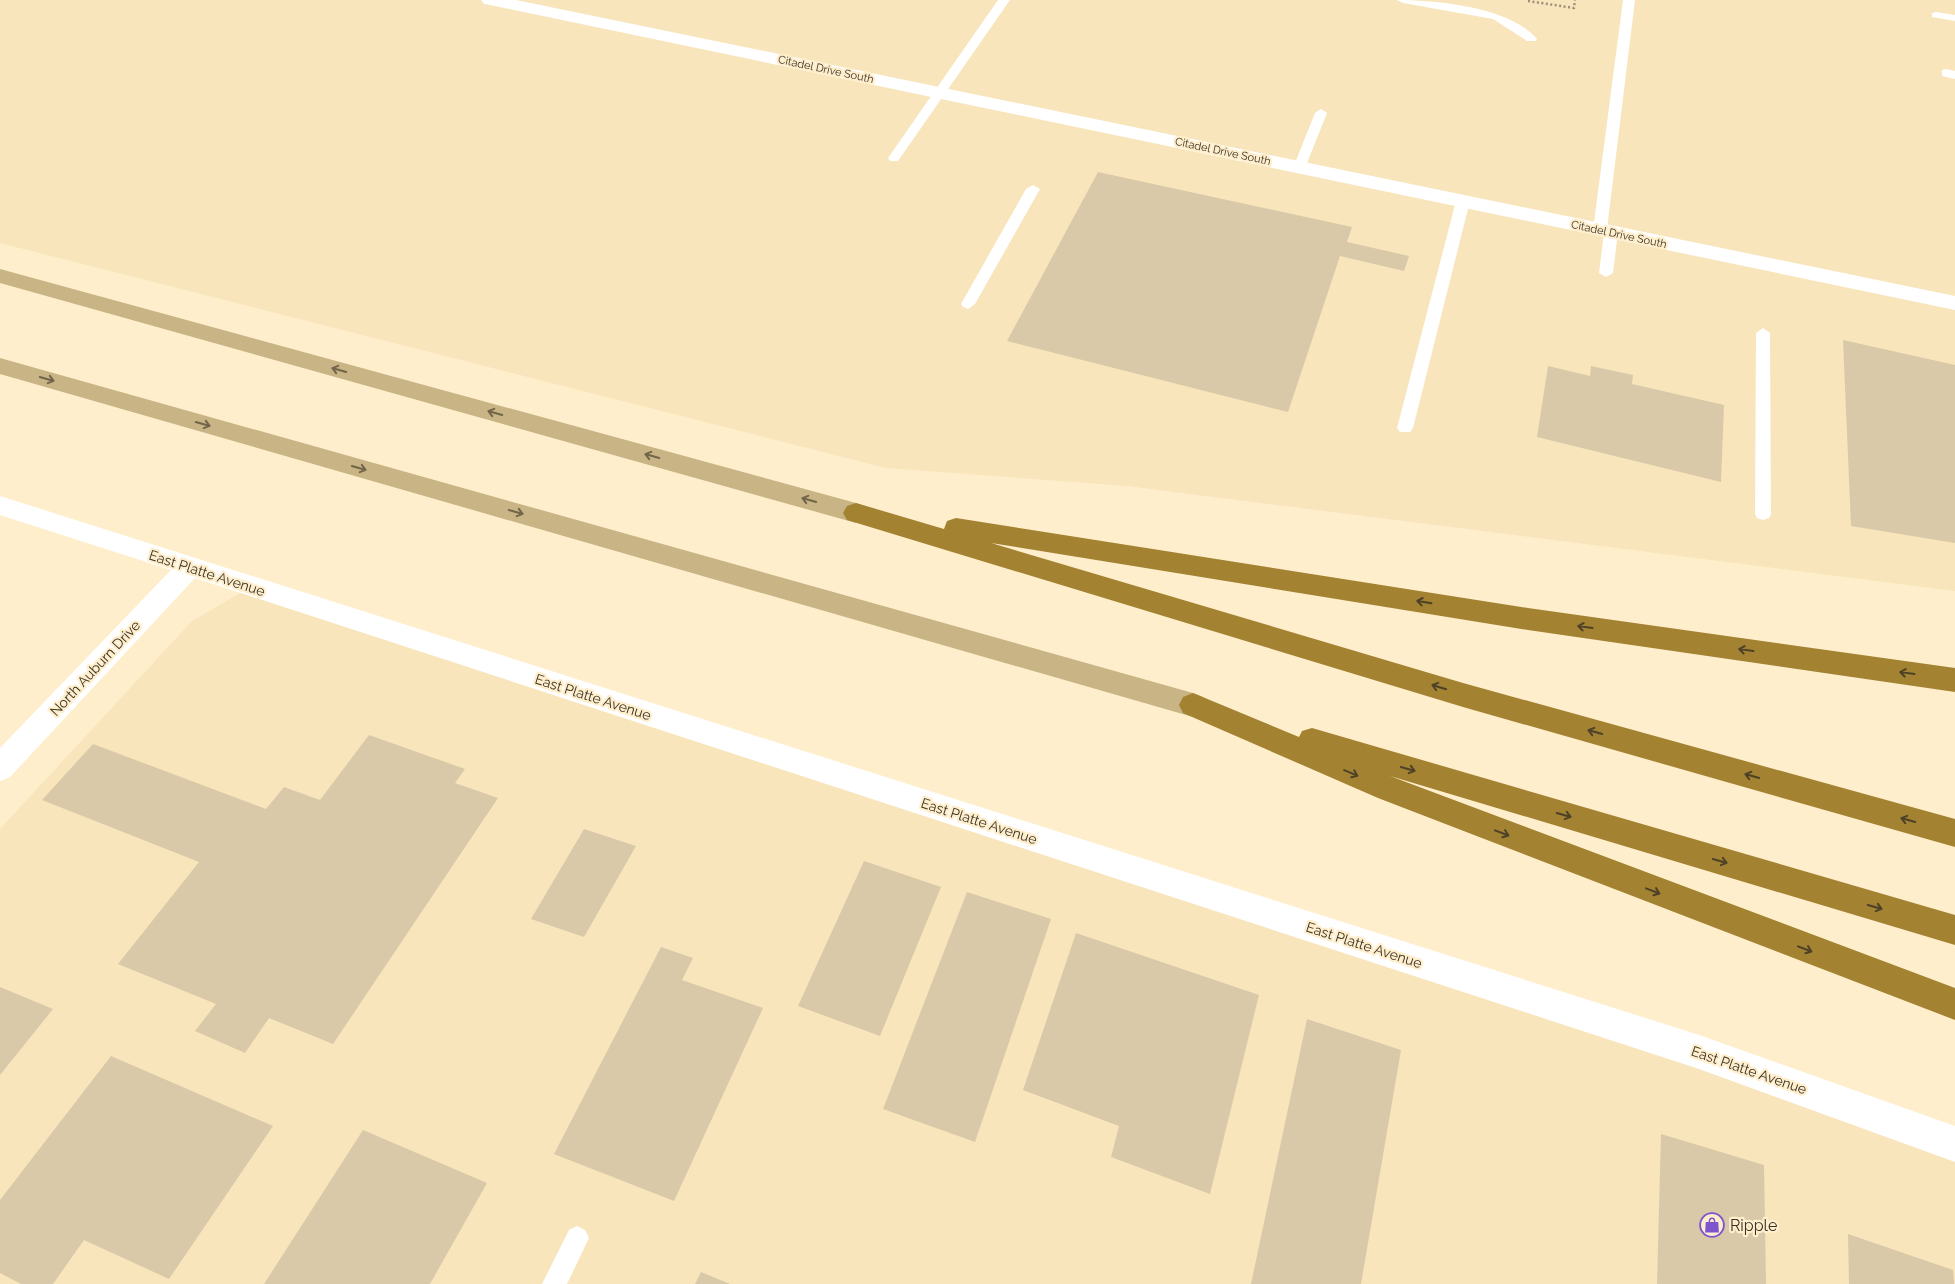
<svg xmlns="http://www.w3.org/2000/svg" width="1955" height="1284" font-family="Raleway,sans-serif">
<rect width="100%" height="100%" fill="#fec"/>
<!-- built -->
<path fill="#f8e5bb" d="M0,0H1955V591L1127,486L886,468L0,243Z
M250,587L1955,1144V1284H0V829L191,622Z"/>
<!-- building -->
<path fill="#d9c9a8" d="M1098,172L1352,227L1347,242L1409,256L1404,271L1340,256L1288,412L1007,341Z
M1843,340L1955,365V543L1851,526Z
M1548,366L1590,376L1591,366L1633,375L1632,384L1724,405L1721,482L1537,437Z
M369,735L465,769L455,783L498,798L333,1044L269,1018L245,1053L195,1031L216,1004L118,964L199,862L42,800L93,744L266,809L284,787L320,800Z
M584,829L636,846L584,937L531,919Z
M864,861L941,887L880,1036L798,1006Z
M967,892L1051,919L975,1142L883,1109Z
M1076,933L1259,995L1210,1194L1111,1157L1119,1126L1023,1090Z
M661,947L693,958L682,980L763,1008L674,1201L554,1154Z
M0,987L53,1009L0,1075Z
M1307,1019L1401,1050L1361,1284H1251Z
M111,1056L273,1126L169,1279L84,1240L53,1284H21L0,1273V1200Z
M363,1130L487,1183L430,1284H264Z
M1661,1134L1764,1165L1766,1284H1657Z
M1848,1234L1953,1270L1954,1284H1849Z
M701,1272L730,1284H695Z"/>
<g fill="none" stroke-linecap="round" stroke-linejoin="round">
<!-- path -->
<path stroke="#9b8f78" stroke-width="2.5" stroke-dasharray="2 2.5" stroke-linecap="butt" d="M1528,1L1574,8L1575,0"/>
<!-- lane -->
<path fill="#fff" fill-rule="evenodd" d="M998,0H1010L898,161H890L888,158Z
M1397,0C1437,0 1510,7 1537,39L1535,41H1527L1493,19L1403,3Z
M1623,0H1635L1607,229H1616L1618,232L1613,273L1606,277L1599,273L1604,233H1595L1593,230Z
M1936,12L1955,15V21L1932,17V13Z
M1946,69L1955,71V79L1942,76V70Z
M1321,109L1327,113L1305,168L1299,172L1294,171L1293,168L1315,113Z
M1033,185L1040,189L975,304L968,309L963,307L961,304L1026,189Z
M1463,197L1470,201L1413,428L1410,432H1400L1397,428L1456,201Z
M1763,328L1770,333L1771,514L1769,518L1763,520L1757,518L1755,514L1756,333Z
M577,1226L585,1230L589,1238L567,1284H542L569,1230Z"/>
<!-- street -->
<path fill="#fff" fill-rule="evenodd" d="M481,0H516L1955,296V310L490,5L484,4Z
M0,496L1699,1035L1955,1126V1162L1699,1069L195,578L10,777L0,781V748L171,570L0,515Z"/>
<!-- primary -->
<path fill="#c8b484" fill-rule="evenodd" d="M0,269L856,503L865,506L869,513L865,520L856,523L0,283Z
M0,358L1193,693L1203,697L1207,705L1203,713L1193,717L0,374Z"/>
<!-- highway -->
<path fill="#a38232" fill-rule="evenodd" d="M856,503L944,529L947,521L956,518L1528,608L1955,668V692L1528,630L991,543L1463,683L1955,819V847L1463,707L847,520L843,513L847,506Z
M1193,693L1299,737L1302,731L1312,728L1955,915V945L1390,776L1955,988V1020L1378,798L1183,713L1179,705L1183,697Z"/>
</g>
<!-- one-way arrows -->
<defs><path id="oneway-shaft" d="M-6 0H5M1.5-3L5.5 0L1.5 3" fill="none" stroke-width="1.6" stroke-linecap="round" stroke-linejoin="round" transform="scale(1.25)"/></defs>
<g stroke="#72654a">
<use href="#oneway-shaft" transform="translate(339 370) rotate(-164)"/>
<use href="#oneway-shaft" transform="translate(47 379) rotate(16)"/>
<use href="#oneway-shaft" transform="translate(495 413) rotate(-164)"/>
<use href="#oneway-shaft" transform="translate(203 424) rotate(16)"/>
<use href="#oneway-shaft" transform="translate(652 456) rotate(-164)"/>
<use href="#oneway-shaft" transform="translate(359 468) rotate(16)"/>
<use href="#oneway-shaft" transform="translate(809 500) rotate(-164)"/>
<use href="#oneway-shaft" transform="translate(516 512) rotate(16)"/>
</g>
<g stroke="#4d4127">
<use href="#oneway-shaft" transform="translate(1424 602) rotate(-171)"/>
<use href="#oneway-shaft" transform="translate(1585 627) rotate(-172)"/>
<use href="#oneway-shaft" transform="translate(1746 650) rotate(-172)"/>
<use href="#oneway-shaft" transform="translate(1907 673) rotate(-172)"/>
<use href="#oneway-shaft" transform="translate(1439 687) rotate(-163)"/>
<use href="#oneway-shaft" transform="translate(1595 732) rotate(-164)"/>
<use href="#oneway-shaft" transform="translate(1408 769) rotate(16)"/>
<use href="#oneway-shaft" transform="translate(1351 773) rotate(23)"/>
<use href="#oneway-shaft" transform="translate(1752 776) rotate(-164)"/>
<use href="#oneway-shaft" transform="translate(1564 815) rotate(16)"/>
<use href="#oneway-shaft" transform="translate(1908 820) rotate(-164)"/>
<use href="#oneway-shaft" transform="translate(1502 833) rotate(21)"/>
<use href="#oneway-shaft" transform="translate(1720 861) rotate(16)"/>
<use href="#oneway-shaft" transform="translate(1653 891) rotate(21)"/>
<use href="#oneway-shaft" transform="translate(1875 907) rotate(16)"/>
<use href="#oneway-shaft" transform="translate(1805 949) rotate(21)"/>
</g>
<!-- icons -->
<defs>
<g id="shop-ring" transform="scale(1.25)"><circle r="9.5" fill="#fec" stroke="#7e55ce" stroke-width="1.5"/><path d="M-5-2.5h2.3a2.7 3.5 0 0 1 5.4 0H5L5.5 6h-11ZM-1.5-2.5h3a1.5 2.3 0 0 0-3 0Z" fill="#7e55ce"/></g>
</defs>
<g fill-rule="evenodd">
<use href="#shop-ring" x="1712" y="1225"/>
</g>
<g text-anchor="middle" stroke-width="4.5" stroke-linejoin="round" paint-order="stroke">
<!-- far-street labels -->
<g font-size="11" fill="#383124" stroke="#fec">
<text transform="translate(826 69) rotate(12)" y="4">Citadel Drive South</text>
<text transform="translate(1223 151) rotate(12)" y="4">Citadel Drive South</text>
<text transform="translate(1619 234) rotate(12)" y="4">Citadel Drive South</text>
</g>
<!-- street labels -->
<g font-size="14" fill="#383124" stroke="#fec">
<text transform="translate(207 573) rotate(18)" y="5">East Platte Avenue</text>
<text transform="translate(95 668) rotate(-47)" y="5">North Auburn Drive</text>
<text transform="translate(593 697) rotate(18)" y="5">East Platte Avenue</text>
<text transform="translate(979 821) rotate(18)" y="5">East Platte Avenue</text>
<text transform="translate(1364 945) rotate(18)" y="5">East Platte Avenue</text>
<text transform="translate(1749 1070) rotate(19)" y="5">East Platte Avenue</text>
</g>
<!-- near-poi labels -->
<g font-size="16" fill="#383124" stroke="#fec" text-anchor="start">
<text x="1730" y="1231">Ripple</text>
</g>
</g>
</svg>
